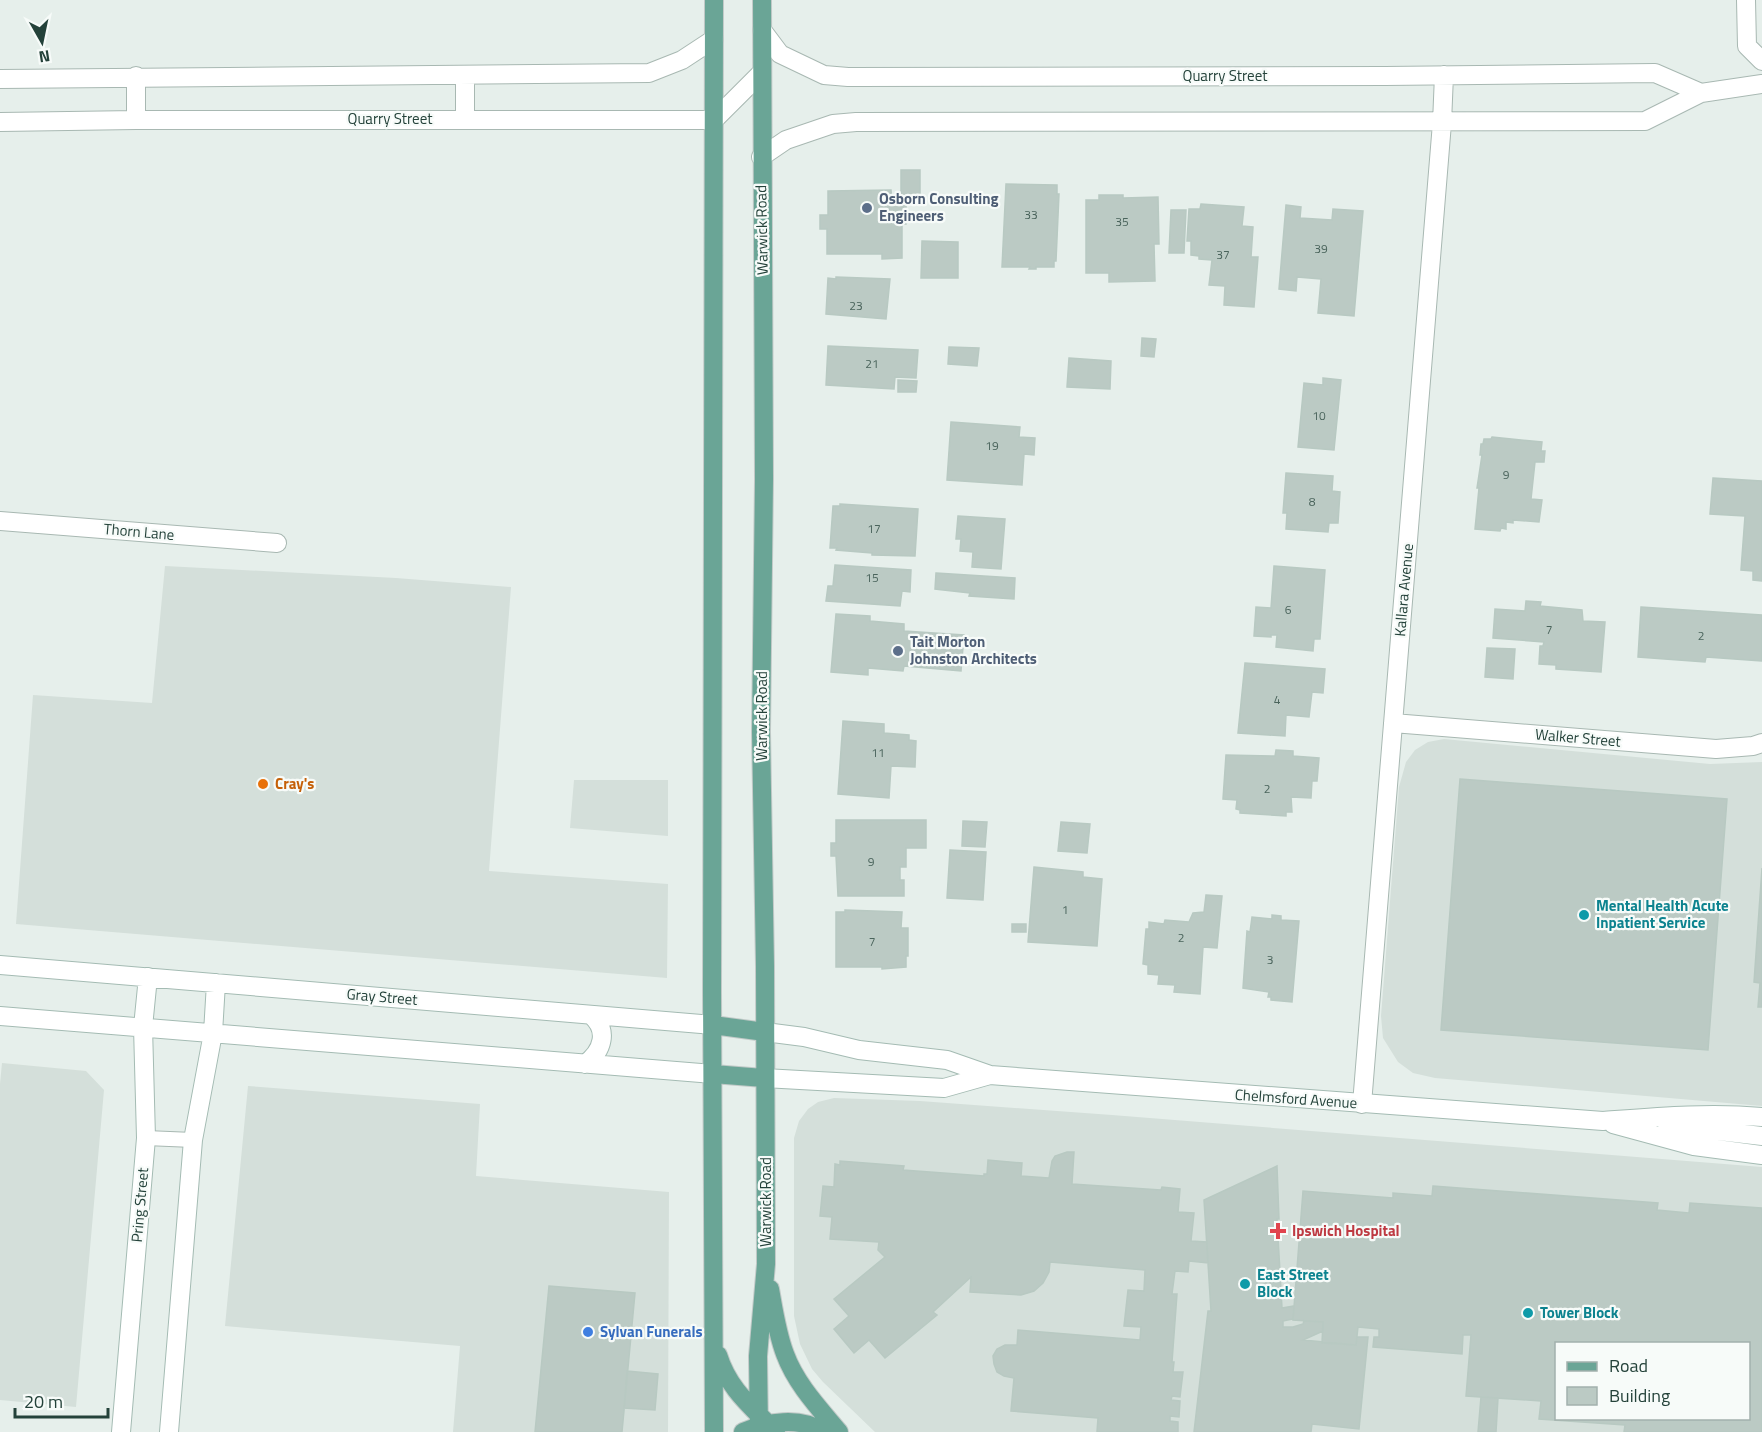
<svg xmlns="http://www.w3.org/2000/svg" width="1762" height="1432" font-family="'Titillium Web',sans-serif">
<rect width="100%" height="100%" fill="#e6efeb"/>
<!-- built -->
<path fill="#d4dfda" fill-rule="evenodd" d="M165,566L396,578L511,587L489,871L668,884L667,978L16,924L33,695L152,703Z
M1444,739L1710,764L1762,762V1106L1435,1078L1413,1073L1398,1062L1383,1038L1381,1016L1399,787L1406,762L1415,750L1428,742Z
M574,780H668V836L570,828Z
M2,1063L86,1071L104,1090L76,1407L0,1400V1084Z
M248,1086L480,1104L476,1176L669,1192L668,1432H453L460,1346L225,1326Z
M834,1098L920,1101L1112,1115L1762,1167V1432H875L823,1382L812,1369L800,1344L794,1316V1138L799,1121L808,1109L818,1102ZM1556,1344H1748V1418H1556Z"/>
<!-- building -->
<path fill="#bbcac4" stroke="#b8c9c2" stroke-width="1.5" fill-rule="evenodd" d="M901,170H920V200H906V224H902V258L882,259V254H827V229H820V215H828V191L891,190L892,201L901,199Z
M1006,184L1057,185V194H1059L1056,261H1054V267H1036V269H1029L1030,267H1002Z
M1099,195H1123V198L1158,197L1159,244H1154L1155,281L1109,282V273H1086V200H1099Z
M1201,204L1244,207L1242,226L1253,227L1251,257H1258L1254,307L1224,305L1225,286L1209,285L1212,260L1199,259V256L1191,255V241H1187L1189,209H1200Z
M1286,205L1301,207L1300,218L1332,220L1333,209L1363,211L1354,316L1318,313L1321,279L1297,277L1296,291L1279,289Z
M1171,210H1186L1184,253H1169Z
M922,241L958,242V278H921Z
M836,277L890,279L886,319L826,314L828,278L836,279Z
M1142,338L1156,339L1154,357L1141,356Z
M828,346L918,350L916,378L895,377L894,389L826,385Z
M949,347L979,348L977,366L948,364Z
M1069,358L1111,361L1110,389L1067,387Z
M1323,378L1341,380L1334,450L1298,447L1304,383L1323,385Z
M898,380L917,381L916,392H898Z
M951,422L1020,427L1019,437L1035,438L1034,455L1024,454L1022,485L947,480Z
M1492,437L1542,442L1541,451H1545L1544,462H1535L1531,499L1542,500L1539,522L1513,520V523L1506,522V529L1501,528L1500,531L1475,529L1479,488H1477L1482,455H1480L1481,444H1483L1484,439H1491Z
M1286,473L1333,476L1332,491L1340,492L1338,523H1329L1328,532L1286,529L1287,513H1283Z
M1713,478L1762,481V581L1753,580V571L1741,570L1745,516L1710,514Z
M840,504L918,509L915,556L872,555V553L836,550L837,548H830L833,506H840Z
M958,516L1005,519L1001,569L972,567L973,552L960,551L961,539H956Z
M835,565L911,570L910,592L902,591L900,606L826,601L828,586H833Z
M1274,566L1325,570L1320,639H1314L1313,651L1276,647L1277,635H1271V637L1254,636L1256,607L1271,608Z
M936,573L1015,578L1014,599L969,596L970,593L935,589Z
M1526,601L1541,602L1540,606L1582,610L1583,621L1605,622L1601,672L1556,669V665L1539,664L1540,646H1543L1544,642L1493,638L1495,609L1525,611Z
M1641,607L1762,615V661L1706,657L1705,662L1638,657Z
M836,614L870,616V621L904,624V631L964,635L961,671L904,666L903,671L868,668V675L831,672Z
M1487,648L1515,649L1513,679L1485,677Z
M1245,663L1325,669L1323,693L1312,692L1309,717L1286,715L1285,736L1238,733Z
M843,721L884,724V733L909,735V740L916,741L915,767L891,766L889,798L838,794Z
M1276,750L1293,751V756L1319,758L1317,781H1312L1311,798L1291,797L1292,812H1286V816L1240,813V810L1236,809L1237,800L1223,799L1226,755L1275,756Z
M1460,779L1727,799L1708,1050L1441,1030Z
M836,820H926V848H906V867H900V880H904V896H838L836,856H831V843H836Z
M963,821L987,822L985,847L962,846Z
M1061,822L1090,824L1087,853L1058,851Z
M950,850L986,852L983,900L947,898Z
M1034,867L1083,872V877L1102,879L1097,946L1028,942Z
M1762,868V1007H1758L1760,983L1754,982Z
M1206,895L1222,896L1217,948L1203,947L1200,994L1174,992L1175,985L1158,984L1159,975L1148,974V965L1143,964L1146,929H1149V922L1164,924L1165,920L1189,922L1193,913L1204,912Z
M845,910L902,912L901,928H908V956H906V967L882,969V967H836V912H845Z
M1272,915L1281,916V920L1299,921L1292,1002L1271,1000V997H1268L1269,992L1243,988L1247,931L1250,932L1252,917L1272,919Z
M1012,924H1026V932H1012Z
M1067,1152H1074L1072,1184L1161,1190L1162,1187L1180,1189L1178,1212L1194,1213L1191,1241L1207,1242L1208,1263L1189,1261L1188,1272L1175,1271L1172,1294H1177L1172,1362H1174L1173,1372H1183L1180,1397L1172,1396L1171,1400L1180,1401L1179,1417L1170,1416V1421L1178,1422V1432H1097L1098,1418L1011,1411L1014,1378L1004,1376L997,1372L994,1364L993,1356L997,1349L1005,1345H1017L1018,1330L1140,1340L1141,1327L1124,1326L1128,1290L1144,1291L1145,1270L1050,1262L1049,1272L1043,1283L1034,1291L1021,1295L970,1292L971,1277L933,1312L937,1315L885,1358L869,1340L854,1353L834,1329L849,1316L834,1299L885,1257L878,1250L879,1242L830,1239L832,1217L820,1216L823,1186L834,1187L835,1164L840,1165V1161L904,1166L903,1170L984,1176V1174H987L988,1160L1022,1163L1021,1176L1049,1178L1052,1161L1055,1156Z
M1277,1166L1279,1219H1277L1282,1308L1294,1306L1293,1319L1283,1321V1327H1293L1303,1324L1304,1321L1323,1322V1331L1303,1340L1356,1345L1357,1337H1368L1359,1429L1312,1424L1311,1432H1194L1208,1311H1211L1204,1200Z
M1433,1186L1658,1203L1657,1210L1689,1213L1690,1203L1762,1208V1432H1624L1625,1425L1539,1419L1541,1401L1466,1396L1471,1335H1463L1462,1354L1373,1347L1374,1337H1379V1329L1358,1327L1356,1345L1322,1343L1323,1322L1293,1320L1303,1191L1393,1198V1193L1432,1196ZM1556,1344H1748V1418H1556Z
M549,1286L635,1293L622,1432H535Z
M627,1371L658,1374L655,1410L624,1408Z
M1481,1397L1498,1398L1496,1432H1478Z"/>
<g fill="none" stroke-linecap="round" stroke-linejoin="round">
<!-- lane casing -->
<g stroke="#a8b8b2" stroke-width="16">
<path id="lane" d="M146,1138L193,1140"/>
</g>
<!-- street casing -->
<g stroke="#a8b8b2" stroke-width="20">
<path id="street" d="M1746,0L1747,46L1762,61
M762,30L780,54L824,75L848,77L1385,76L1655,73L1701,93
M0,79L649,73L682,60L714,39
M465,119V75
M136,120V76
M0,122L136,120H714L761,73
M761,157L786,140L833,124L856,122L1645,121L1701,93L1762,84
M0,521L277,543
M1393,723L1716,749L1753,746L1762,743
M1362,1104L1442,123L1444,75"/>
</g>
<!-- secondary casing -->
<g stroke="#a4bbb3" stroke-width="20">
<path id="secondary" d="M0,965L713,1025
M0,1016L713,1074
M765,1032L804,1037L859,1050L947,1060L990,1075L1603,1121C1655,1117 1709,1112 1762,1117
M585,1064C603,1051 609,1030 591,1015
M764,1078L944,1088L990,1075
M1613,1124L1694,1146L1762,1155
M1667,1125L1762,1136
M121,1432L146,1138L143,1027L148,977
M169,1432L193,1140L213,1033L216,983"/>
</g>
<!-- primary casing -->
<g stroke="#c2cac8" stroke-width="20">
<path id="primary" d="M713,1025L765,1032
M713,1074L764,1078
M770,1289C774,1311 777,1333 785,1354C796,1384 819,1408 839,1432
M718,1355C729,1390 751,1406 776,1432
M714,1432L712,991L714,0
M743,1432C767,1422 800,1416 823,1432
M759,1432L758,1356L766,1264L765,966L761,732L764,479L762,0"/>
</g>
<!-- lane -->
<use href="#lane" stroke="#fff" stroke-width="14"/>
<!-- street -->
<use href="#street" stroke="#fff" stroke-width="18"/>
<!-- secondary -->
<use href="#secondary" stroke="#fff" stroke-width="18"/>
<!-- primary -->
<use href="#primary" stroke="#6aa596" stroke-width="18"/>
</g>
<!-- markers -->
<g fill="#5c6f8a" stroke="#f7fbf9" stroke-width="2">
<circle cx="867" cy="208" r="6"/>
<circle cx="898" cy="651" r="6"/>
</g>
<circle fill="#e8710a" stroke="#f7fbf9" stroke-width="2" cx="263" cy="784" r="6"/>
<g fill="#0f9aa8" stroke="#f7fbf9" stroke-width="2">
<circle cx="1584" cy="915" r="6"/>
<circle cx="1245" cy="1284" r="6"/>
<circle cx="1528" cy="1313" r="6"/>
</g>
<path fill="#e0444e" stroke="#f7fbf9" stroke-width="2" d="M1275 1222h6v6h6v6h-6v6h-6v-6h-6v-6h6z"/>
<circle fill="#3f7fe0" stroke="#f7fbf9" stroke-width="2" cx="588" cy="1332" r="6"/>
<g text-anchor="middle" stroke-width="4.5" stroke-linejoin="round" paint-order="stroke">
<!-- number labels -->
<g font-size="12" fill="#4a645c">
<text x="1031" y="219">33</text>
<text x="1122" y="226">35</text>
<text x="1321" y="253">39</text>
<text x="1223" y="259">37</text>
<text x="856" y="310">23</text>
<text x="872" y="368">21</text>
<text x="1319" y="420">10</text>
<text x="992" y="450">19</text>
<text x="1506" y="479">9</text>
<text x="1312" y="506">8</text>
<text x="874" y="533">17</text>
<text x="872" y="582">15</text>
<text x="1288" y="614">6</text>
<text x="1549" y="634">7</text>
<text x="1701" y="640">2</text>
<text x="1277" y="704">4</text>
<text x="878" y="757">11</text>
<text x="1267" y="793">2</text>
<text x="871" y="866">9</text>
<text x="1065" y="914">1</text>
<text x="1181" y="942">2</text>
<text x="872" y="946">7</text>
<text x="1270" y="964">3</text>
</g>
<!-- street labels -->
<g font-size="15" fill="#24423a" stroke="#f7fbf9">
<text x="1225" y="81">Quarry Street</text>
<text x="390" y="124">Quarry Street</text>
<text transform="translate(762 230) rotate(-91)" y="5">Warwick Road</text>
<text transform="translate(139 532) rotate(5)" y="5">Thorn Lane</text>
<text transform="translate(1404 590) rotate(-85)" y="5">Kallara Avenue</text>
<text transform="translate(762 716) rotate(-90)" y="5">Warwick Road</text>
<text transform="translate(1578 738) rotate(5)" y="5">Walker Street</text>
<text transform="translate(382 997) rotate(5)" y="5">Gray Street</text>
<text transform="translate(1296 1099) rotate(4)" y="5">Chelmsford Avenue</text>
<text transform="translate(766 1202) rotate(-90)" y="5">Warwick Road</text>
<text transform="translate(140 1205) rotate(-85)" y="5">Pring Street</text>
</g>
<!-- service labels -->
<g font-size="15" font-weight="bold" fill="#4e5e75" stroke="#f7fbf9" text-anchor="start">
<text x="879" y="204">Osborn Consulting<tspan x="879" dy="17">Engineers</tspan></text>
<text x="910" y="647">Tait Morton<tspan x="910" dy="17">Johnston Architects</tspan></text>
</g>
<!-- food labels -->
<g font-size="15" font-weight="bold" fill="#c56008" stroke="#f7fbf9" text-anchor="start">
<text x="275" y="789">Cray's</text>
</g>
<!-- culture labels -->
<g font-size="15" font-weight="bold" fill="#0d838f" stroke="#f7fbf9" text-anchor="start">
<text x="1596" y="911">Mental Health Acute<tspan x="1596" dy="17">Inpatient Service</tspan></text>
<text x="1257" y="1280">East Street<tspan x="1257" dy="17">Block</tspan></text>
<text x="1540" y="1318">Tower Block</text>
</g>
<!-- health labels -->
<g font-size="15" font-weight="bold" fill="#be3a42" stroke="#f7fbf9" text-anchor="start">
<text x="1292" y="1236">Ipswich Hospital</text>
</g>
<!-- shop labels -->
<g font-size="15" font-weight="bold" fill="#366cbe" stroke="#f7fbf9" text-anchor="start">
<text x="600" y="1337">Sylvan Funerals</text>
</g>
</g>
<!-- legend -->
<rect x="1555" y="1342" width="195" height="78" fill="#f7fbf9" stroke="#a3b1ad" stroke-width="1.5"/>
<rect x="1567" y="1362" width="30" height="9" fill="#6aa596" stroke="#a3b1ad" stroke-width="1.5"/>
<text x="1609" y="1372" font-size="18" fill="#24423a">Road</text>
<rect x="1567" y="1387" width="30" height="18" fill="#bbcac4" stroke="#a3b1ad" stroke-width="1.5"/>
<text x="1609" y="1402" font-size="18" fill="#24423a">Building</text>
<!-- north arrow -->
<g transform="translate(42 42) rotate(171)" stroke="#f7fbf9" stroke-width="4.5" paint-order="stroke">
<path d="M0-4.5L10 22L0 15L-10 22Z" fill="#24423a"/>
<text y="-9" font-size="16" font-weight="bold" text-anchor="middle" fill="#24423a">N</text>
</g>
<!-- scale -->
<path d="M15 1408v9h93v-9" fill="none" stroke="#24423a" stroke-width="3"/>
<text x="24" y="1408" font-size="18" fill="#24423a" stroke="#f7fbf9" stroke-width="4.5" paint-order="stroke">20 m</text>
</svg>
